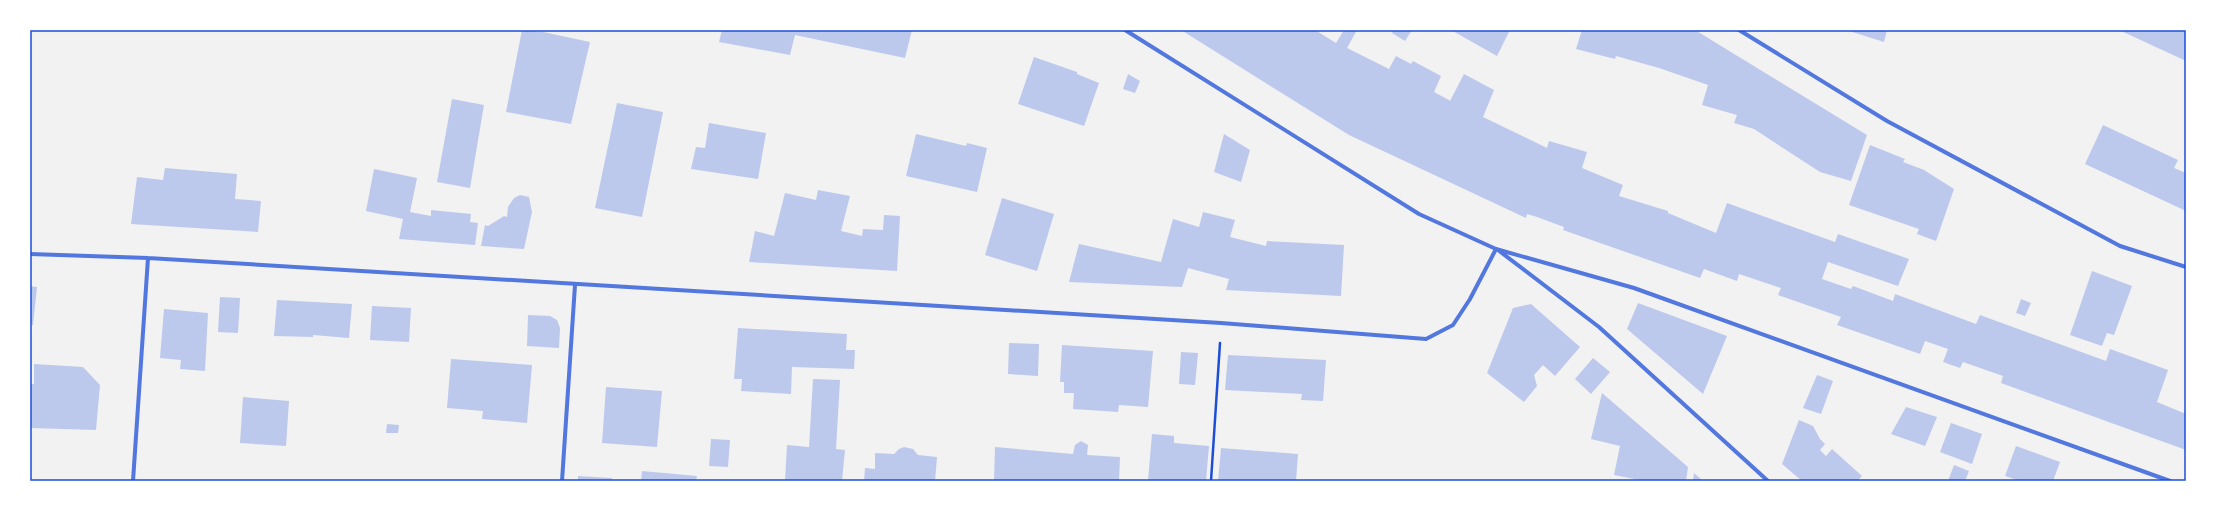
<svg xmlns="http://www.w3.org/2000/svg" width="2216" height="511" font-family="'PT Serif',serif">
<rect width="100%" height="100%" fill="#f2f2f2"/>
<!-- building -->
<path fill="#bdc9ec" d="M522,30L543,32L590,42L571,124L506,112Z
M722,30H912L905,58L795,35L790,55L719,42Z
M1181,30H1315L1336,43L1344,30H1357L1347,48L1389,69L1396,56L1411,64L1413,61L1441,76L1434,92L1449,100L1450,101L1464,74L1494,90L1483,117L1547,148L1549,141L1587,152L1582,168L1623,185L1619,196L1668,211V213L1716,233L1727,203L1835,242L1838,234L1909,259L1898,286L1828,262L1822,279L1851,289L1853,286L1893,301L1895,294L1976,324L1980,315L2106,361L2110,349L2168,370L2157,402L2186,414V450L2001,383L2003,376L1963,362L1960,368L1943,362L1948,349L1925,341L1920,354L1837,325L1841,317L1778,295L1781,288L1739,274L1737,281L1704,269L1700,278L1563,230L1564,227L1537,217L1527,214L1526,218L1349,135Z
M1394,30H1412L1405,41L1392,33Z
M1451,30H1510L1497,56Z
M1582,30H1695L1867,135L1851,181L1820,172L1754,129L1734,123L1737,115L1702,105L1708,85L1659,68L1616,56L1615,59L1576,49Z
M1846,30H1887L1884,42Z
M2119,30H2186V61Z
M1034,57L1077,72V74L1099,83L1084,126L1018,104Z
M1128,74L1140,81L1135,93L1123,89Z
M452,99L484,105L470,188L437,182Z
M617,103L663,112L642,217L595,208Z
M709,123L766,133L758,179L691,169L696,147L705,148Z
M2103,125L2178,160L2174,168L2186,173V211L2085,164Z
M916,134L966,146L967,143L987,148L977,192L906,176Z
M1224,134L1250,150L1241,182L1214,172Z
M1870,145L1905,159L1903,162L1924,170L1954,189L1936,241L1917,234L1919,229L1849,205Z
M165,168L237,174L235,199L261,201L258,232L131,224L137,177L163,180Z
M374,169L417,178L410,212L431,216V210L471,214L470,222L478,223L475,245L399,239L403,219L366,211Z
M818,190L850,196L841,231L862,236L863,229L883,230L884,215L900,216L897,271L749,262L755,231L774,236L785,193L816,200Z
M520,195L529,197L532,212L524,249L481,246L485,225L488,226L504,216L507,217L508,207L514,198Z
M1002,198L1054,214L1037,271L985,255Z
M1203,212L1235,220L1230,237L1266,246L1267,241L1344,245L1341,296L1226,290L1229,279L1188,268L1182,287L1069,282L1079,244L1161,262L1173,219L1199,227Z
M2092,271L2132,286L2114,335L2107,333L2102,346L2070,335Z
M30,286L37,287L33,325H30Z
M220,297L240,298L238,333L218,332Z
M2021,299L2031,303L2025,316L2016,313Z
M277,300L352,304L349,338L313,335V337L274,336Z
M1638,303L1727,336L1703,394L1627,329Z
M1531,304L1580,347L1555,376L1543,365L1534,375L1537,386L1524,402L1487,373L1513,308Z
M372,306L411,308L409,342L370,340Z
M164,309L208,313L205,371L180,369L181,360L160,358Z
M528,315L550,316L557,320L560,328L559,348L527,346Z
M738,328L847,334L846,350H855L854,369L792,367L791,394L741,391L742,379H734Z
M1009,343L1039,344L1038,376L1008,374Z
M1062,345L1153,351L1148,407L1119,405L1118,412L1073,409L1074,393H1064V382H1060Z
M1181,352L1198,353L1195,385L1179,384Z
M1228,355L1326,360L1323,401L1301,400L1302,394L1225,390Z
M1593,358L1610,372L1591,394L1575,379Z
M451,359L532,365L527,423L482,419L483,411L447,408Z
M34,364L83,367L100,385L96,430L30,428V400L31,384H34Z
M1817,375L1833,381L1821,414L1803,408Z
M813,379L840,380L836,449L845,450L842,481H785L787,445L809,447Z
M606,387L662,391L657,447L602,443Z
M1602,393L1688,467L1686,481H1644L1614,475L1620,446L1591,439Z
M243,397L289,401L286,446L240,443Z
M1906,407L1937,417L1925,446L1891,434Z
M1799,420L1813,426L1820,439L1825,444L1820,450L1826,456L1832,449L1862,476L1857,481H1802L1782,464Z
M1951,423L1982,434L1972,464L1940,452Z
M387,424L399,425L398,433H386Z
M1152,434L1174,436V443L1209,446L1206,481H1148Z
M711,439L730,440L728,467L709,466Z
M1081,441L1088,445L1087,455L1120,457L1119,481H994L995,447L1073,454L1075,445Z
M2016,446L2060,462L2053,481H2020L2005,476Z
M904,447L913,449L918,455L937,457L935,481H864L865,468L875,469V453L894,454L899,449Z
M1221,448L1298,454L1296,481H1218Z
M1954,465L1969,471L1965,481H1948Z
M642,471L697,476L696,481H641Z
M1694,473L1703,481H1693Z
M578,476L612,478V481H578Z"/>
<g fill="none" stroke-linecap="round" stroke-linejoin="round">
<!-- path -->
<path stroke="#1d4ed8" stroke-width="2.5" d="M1211,481L1220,343"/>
<!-- minor -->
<path stroke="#5277de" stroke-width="4" d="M1125,30L1419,214L1496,249L1634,288L2170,481
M1739,30L1887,121L2120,246L2186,267
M1498,250L1599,327L1768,481
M30,254L148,258L1221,323L1426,339L1453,325L1470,299L1496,249
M133,481L148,258
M562,481L575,285"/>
</g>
<!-- border -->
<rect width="2216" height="511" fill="none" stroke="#ffffff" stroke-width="62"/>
<rect x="31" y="31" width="2154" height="449" fill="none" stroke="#1d4ed8" stroke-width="1.5"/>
</svg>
